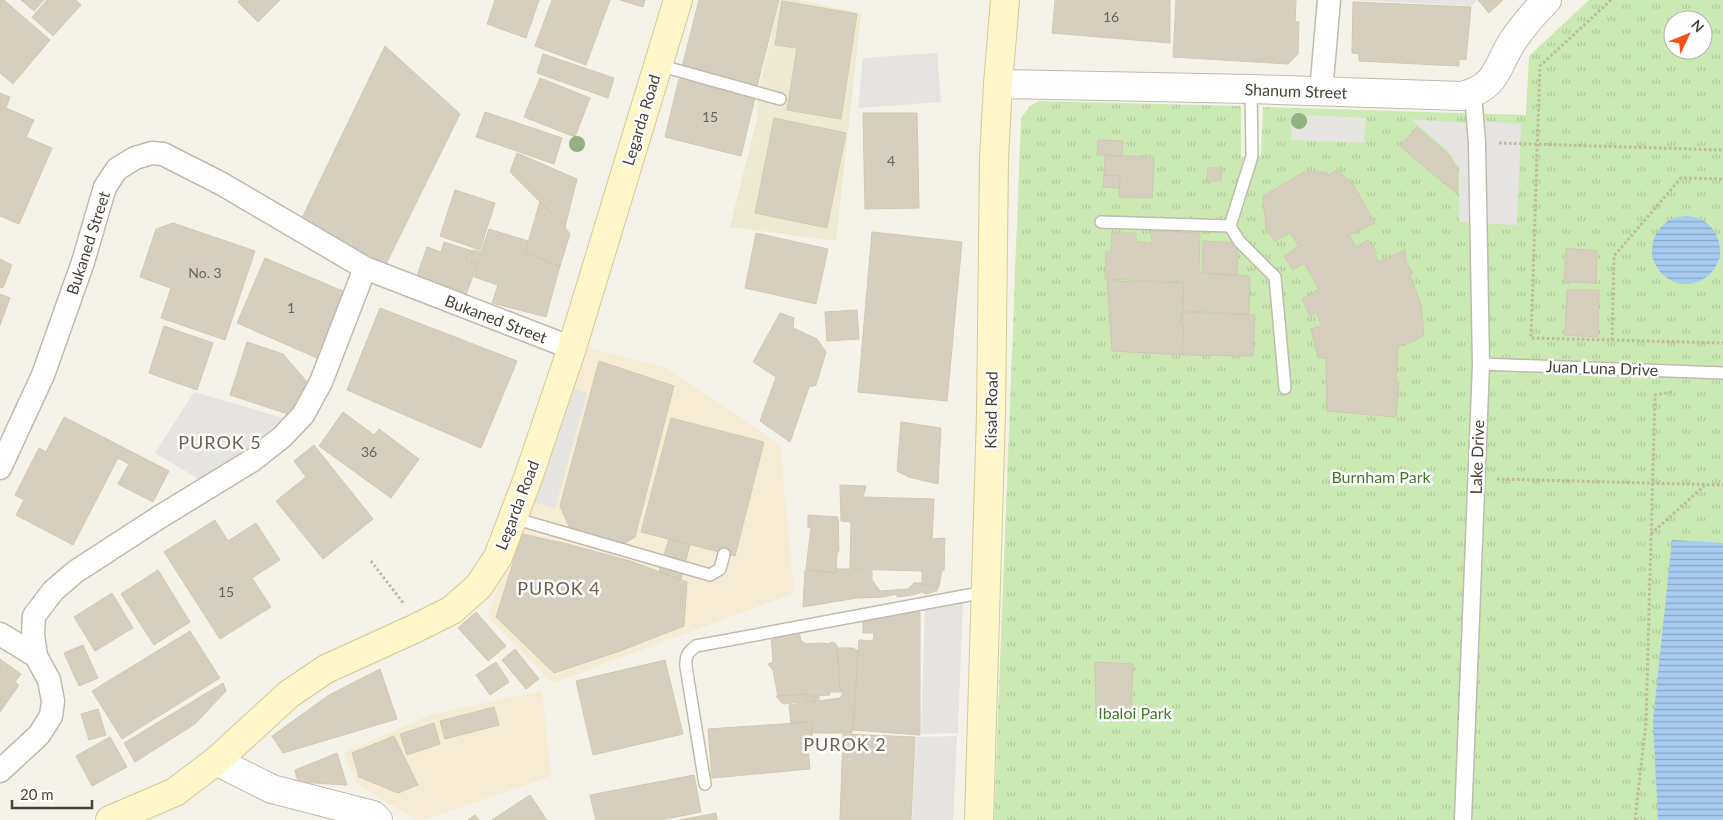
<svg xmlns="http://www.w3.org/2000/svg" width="1723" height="820" font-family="Lato,sans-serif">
<defs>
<pattern id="park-tufts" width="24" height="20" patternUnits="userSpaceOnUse" patternTransform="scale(1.25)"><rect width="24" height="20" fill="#cbe9b2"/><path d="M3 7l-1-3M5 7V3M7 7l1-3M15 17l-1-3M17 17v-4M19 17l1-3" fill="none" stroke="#b0c99a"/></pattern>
<pattern id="water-rules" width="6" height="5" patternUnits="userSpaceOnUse" patternTransform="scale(1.25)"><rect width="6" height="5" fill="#a6ccf1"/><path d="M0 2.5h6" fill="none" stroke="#89a7c4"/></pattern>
</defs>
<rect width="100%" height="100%" fill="#f5f2e9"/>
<!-- commercial -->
<path fill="#f6ebd5" d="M579,345L669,369L780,445L794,593L553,683L488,617Z
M542,691L551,776L424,820H416L357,784L344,753L432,714Z"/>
<!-- education -->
<path fill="#eee9d3" d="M780,0H798L861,13L836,241L730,227L757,119L759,89Z"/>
<!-- park -->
<path fill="url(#park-tufts)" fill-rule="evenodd" d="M1589,0H1723V820H994L1021,118L1031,105L1039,101L1241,106V157L1261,156L1263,107L1526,115L1529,56ZM1673,20H1703V50H1673Z"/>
<!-- parking -->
<path fill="#e6e4e1" d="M1352,0H1476L1477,1L1471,6Z
M937,53L941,102L858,108L863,58Z
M1292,114L1366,118L1364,143L1291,140Z
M1411,119L1480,124V121L1521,124L1517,225L1459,222V168L1449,152Z
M566,387L587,393L555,509L533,502Z
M194,392L283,418L252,446L202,481L155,453Z
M963,599L958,733L921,734L925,604Z
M957,736L953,820H912L916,737Z"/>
<!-- water -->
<path fill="url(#water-rules)" d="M1652 250a34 34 0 1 1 68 0a34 34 0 1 1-68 0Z
M1672,540L1723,543V820H1658L1653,721Z"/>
<!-- building -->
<path fill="#d6cfbf" stroke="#d1c8b2" d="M0,0H4L50,40L13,84L0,73Z
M21,0H44L34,11Z
M47,0H76L81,5L53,36L32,17Z
M240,0H280L258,22L238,2Z
M495,0H539L526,38L487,24Z
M552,0H610L586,65L535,46Z
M620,0H645L643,7Z
M699,0H779L757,86L682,67Z
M1055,0H1170V43L1052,33Z
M1176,0H1296L1295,22H1299L1298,54L1288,64L1173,57Z
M1478,0H1503L1489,13Z
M782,1L857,14L841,119L787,110L797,48L775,45Z
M1353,2L1471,7L1466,60L1459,59V66L1359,61V54L1352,53Z
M385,46L460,114L386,264L301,220Z
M543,54L614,78L608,98L537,73Z
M540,78L590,98L575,137L524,117Z
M679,79L755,98L741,156L665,137Z
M0,93L10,97L6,108L34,120L26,137L52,148L19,224L0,216Z
M485,112L562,138L554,164L476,137Z
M863,113H917L919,208L865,209Z
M774,118L846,133L827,228L755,213Z
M1417,127L1448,154L1458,170L1457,194L1400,146Z
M1098,140L1123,141L1122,156L1097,155Z
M517,153L577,179L565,227L510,172Z
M1105,155L1154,157L1152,198L1119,197L1120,176L1104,175Z
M1208,168H1222L1221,181H1207Z
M1338,169L1347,180L1350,179L1375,223L1349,235L1356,247L1368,240L1377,253L1374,254L1379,262L1405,250L1406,262L1413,273L1410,275L1421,304L1424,335L1412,342L1398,346L1396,382H1399L1396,417L1327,411L1326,357L1318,358L1311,329L1322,326L1316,312L1310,316L1302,299L1319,289L1304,263L1293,270L1284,256L1299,246L1290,233L1275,241L1266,228L1263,196L1304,172H1326L1328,175Z
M1104,175L1120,176L1119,188L1103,187Z
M455,190L495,203L480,250L440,236Z
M540,201L565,227L570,234L560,266L525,253Z
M173,223L255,251L225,340L161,318L171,288L140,277L156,229Z
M489,229L528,241L525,253L560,266L546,317L492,303L498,285L474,277L478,263L470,261L473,250L481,252Z
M1151,231L1200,233L1199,273L1250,276L1249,314L1183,311L1184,282L1105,279L1106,252H1111L1112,233H1136V242L1152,243Z
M872,232L962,242L947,401L858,392Z
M756,233L828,249L816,304L745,288Z
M1203,241L1238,243L1237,275L1202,273Z
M444,242L472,251L468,261L477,264L465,298L415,281L427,247L441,252Z
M1566,248L1597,251L1596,283L1564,282Z
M265,258L345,292L317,358L237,323Z
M0,259L12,265L3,288L0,287Z
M1107,281L1184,283L1181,325H1184L1182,355L1112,351Z
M1567,290H1599L1598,337L1565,335Z
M0,294L10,298L0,325Z
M380,308L517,361L481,448L347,390Z
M857,310L859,339L827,341L825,312Z
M1182,312L1255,315L1253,356L1182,355L1184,325H1181Z
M780,313L794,318L793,328L817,339L826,352L816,385L809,387L790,442L760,421L776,377L753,362Z
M164,326L213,343L197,390L149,373Z
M247,342L283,354L308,383L297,417L230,395Z
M599,361L674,386L635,537L625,543L570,529L560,506Z
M343,412L374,435L379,429L419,459L391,498L319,446Z
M64,417L169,471L153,502L118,484L129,464L118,458L73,545L16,515L24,500L15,495L39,448L46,452Z
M671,418L764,442L735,556L641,532Z
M901,422L941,428L938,484L909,477L897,471Z
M314,445L373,519L323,559L276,501L306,477L294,461Z
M840,485L866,486L863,497L934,499L932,539L945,538L944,571L942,570L939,586L922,585V571L850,569L851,522L841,521Z
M808,515L838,517L839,550L837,554L836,573L806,569L811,527L808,528Z
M215,520L228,541L256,523L280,560L252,578L271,607L220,639L164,552Z
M522,534L567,544L630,561L687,582L684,626L620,651L554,673L496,617Z
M669,539L690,544L681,580L659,572Z
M836,569H849V570L872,571V580L880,591L908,589L914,583H922V585L939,586L937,591L926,594L922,592L913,595L897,597V594L883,597L857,598L803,607L805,570L836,573Z
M158,570L190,622L154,645L121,594Z
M112,593L133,628L95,651L74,617Z
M476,612L506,646L488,661L458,628Z
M920,612V735L853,730L859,640L873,641L874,633H863V618Z
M190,631L220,678L122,739L92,691Z
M799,632L801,641L806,644L822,643L828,644L833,642L837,645L840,689H843V692H829L830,695L810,696V694L778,696L773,670L768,664L773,662L771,634Z
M83,645L98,678L79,686L64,653Z
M837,648H853L858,651L852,733H812V721L791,723L789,705L840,698L843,692V689H840Z
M515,649L539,679L526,689L502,660Z
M0,659L21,674L15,682L19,685L0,712Z
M665,660L683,734L593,755L576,681Z
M496,662L509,682L490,695L476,675Z
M1095,662L1133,664L1131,716L1096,715Z
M380,669L397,719L283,753L272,736L329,695Z
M223,683L226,691L195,724L135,762L124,743Z
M810,694V696H819V700L783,704L776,696Z
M494,707L499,725L445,739L440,721Z
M98,709L106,735L89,740L81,714Z
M811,722L813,748H808L810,769L712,778L708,729Z
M434,723L440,744L407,755L400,734Z
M843,734L915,737L911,820H840Z
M394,736L418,785L398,793L359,777L352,753Z
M110,737L127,767L92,786L76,756Z
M337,753L347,785L298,782L295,770Z
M694,775L701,812L661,820H596L590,795Z
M530,795L547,820H492Z
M716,813L717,820H680Z
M475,815L479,820H468Z"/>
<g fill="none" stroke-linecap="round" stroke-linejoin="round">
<!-- service casing -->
<g stroke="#c0bbac" stroke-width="14">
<path id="service" d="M658,65L780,99
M1101,222L1230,226L1252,156L1251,89
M1230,226L1239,241L1275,277L1285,388
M1481,364L1723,373
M513,518L710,575L720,569L724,554
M705,784L686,667C685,656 688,652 696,646L985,592"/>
</g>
<!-- pedestrian casing -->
<g stroke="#c0bbac" stroke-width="19">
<path id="pedestrian" d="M1463,820L1481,364L1477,143L1473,93"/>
</g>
<!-- minor casing -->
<g stroke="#c0bbac" stroke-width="25">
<path id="minor" d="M1321,92L1329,0
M0,468L43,375L83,262L105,187L117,169L135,158L152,153L163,154L222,184L365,268L572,348
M0,634L36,656
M0,771L39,735L51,716L53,701L49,680L36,656L33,635L34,616L53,591L75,572L158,518L253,460L282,437L303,415L321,382L365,268"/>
</g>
<!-- tertiary casing -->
<g stroke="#c0bbac" stroke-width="30">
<path id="tertiary" d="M998,84L1251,89L1462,96C1497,87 1495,70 1512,42C1522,27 1534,13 1547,0
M216,761L272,789L373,815L378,820"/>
</g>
<!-- secondary casing -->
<g stroke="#d4ca99" stroke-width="30">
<path id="secondary" d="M110,820L175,792L216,761L289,694L326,669L414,629L452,610L479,586L498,557L528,478L572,348L678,0
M979,820L991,414L994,159L998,84L1005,0"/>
</g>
<!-- path -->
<path stroke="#c2b89d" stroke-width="3" stroke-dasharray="2.5 2.5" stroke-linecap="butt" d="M1611,0L1540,66L1531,338L1723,343
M1499,143L1723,150
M1612,340L1614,256L1681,178L1723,179
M1497,479L1723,485
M1651,534L1705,485
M371,561L404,604
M1635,820L1646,722L1655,395L1672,392"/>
<!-- service -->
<use href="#service" stroke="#fff" stroke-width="11"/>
<!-- pedestrian -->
<use href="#pedestrian" stroke="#fff" stroke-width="16"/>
<!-- minor -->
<use href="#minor" stroke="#fff" stroke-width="22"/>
<!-- tertiary -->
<use href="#tertiary" stroke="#fff" stroke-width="28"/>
<!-- secondary -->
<use href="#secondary" stroke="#fff6c9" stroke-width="28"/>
</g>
<!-- trees -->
<g fill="#92b180">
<circle cx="1299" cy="121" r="8"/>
<circle cx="577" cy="144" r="8"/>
</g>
<g text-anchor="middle" stroke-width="5" stroke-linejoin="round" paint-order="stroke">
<!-- number labels -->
<g font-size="14" fill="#6c6659">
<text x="1111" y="22">16</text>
<text x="710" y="122">15</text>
<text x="891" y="166">4</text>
<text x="205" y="278">No. 3</text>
<text x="291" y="313">1</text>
<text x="369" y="457">36</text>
<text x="226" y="597">15</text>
</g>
<!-- street labels -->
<g font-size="16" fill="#494337" stroke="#fff">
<text transform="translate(1296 91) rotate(2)" y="6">Shanum Street</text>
<text transform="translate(641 120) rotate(-73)" y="6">Legarda Road</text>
<text transform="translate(88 243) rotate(-72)" y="6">Bukaned Street</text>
<text transform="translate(496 319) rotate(21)" y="6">Bukaned Street</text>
<text transform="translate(1602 368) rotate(2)" y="6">Juan Luna Drive</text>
<text transform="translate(991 410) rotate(-89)" y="6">Kisad Road</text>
<text transform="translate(1477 457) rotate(-88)" y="6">Lake Drive</text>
<text transform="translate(517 505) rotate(-69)" y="6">Legarda Road</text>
</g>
<!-- park labels -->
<g font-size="16" fill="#417b2a" stroke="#fff">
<text x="1381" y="483">Burnham Park</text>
<text x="1135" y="719">Ibaloi Park</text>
</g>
<!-- neighbourhood labels -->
<g font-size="18" letter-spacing="1" fill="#6b624f" stroke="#fff">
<text x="220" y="449">PUROK 5</text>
<text x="559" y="595">PUROK 4</text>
<text x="845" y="751">PUROK 2</text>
</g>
</g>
<!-- north arrow -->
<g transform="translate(1688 35) rotate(47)"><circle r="24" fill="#ffffff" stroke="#b6b4af"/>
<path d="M0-4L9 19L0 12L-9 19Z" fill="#fa501b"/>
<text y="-8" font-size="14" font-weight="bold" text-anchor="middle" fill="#494337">N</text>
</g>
<!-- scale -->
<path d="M12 800v8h80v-8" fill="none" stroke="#494337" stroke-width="2.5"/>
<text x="20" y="800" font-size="15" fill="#494337" stroke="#ffffff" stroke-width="4" paint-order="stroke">20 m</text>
</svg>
